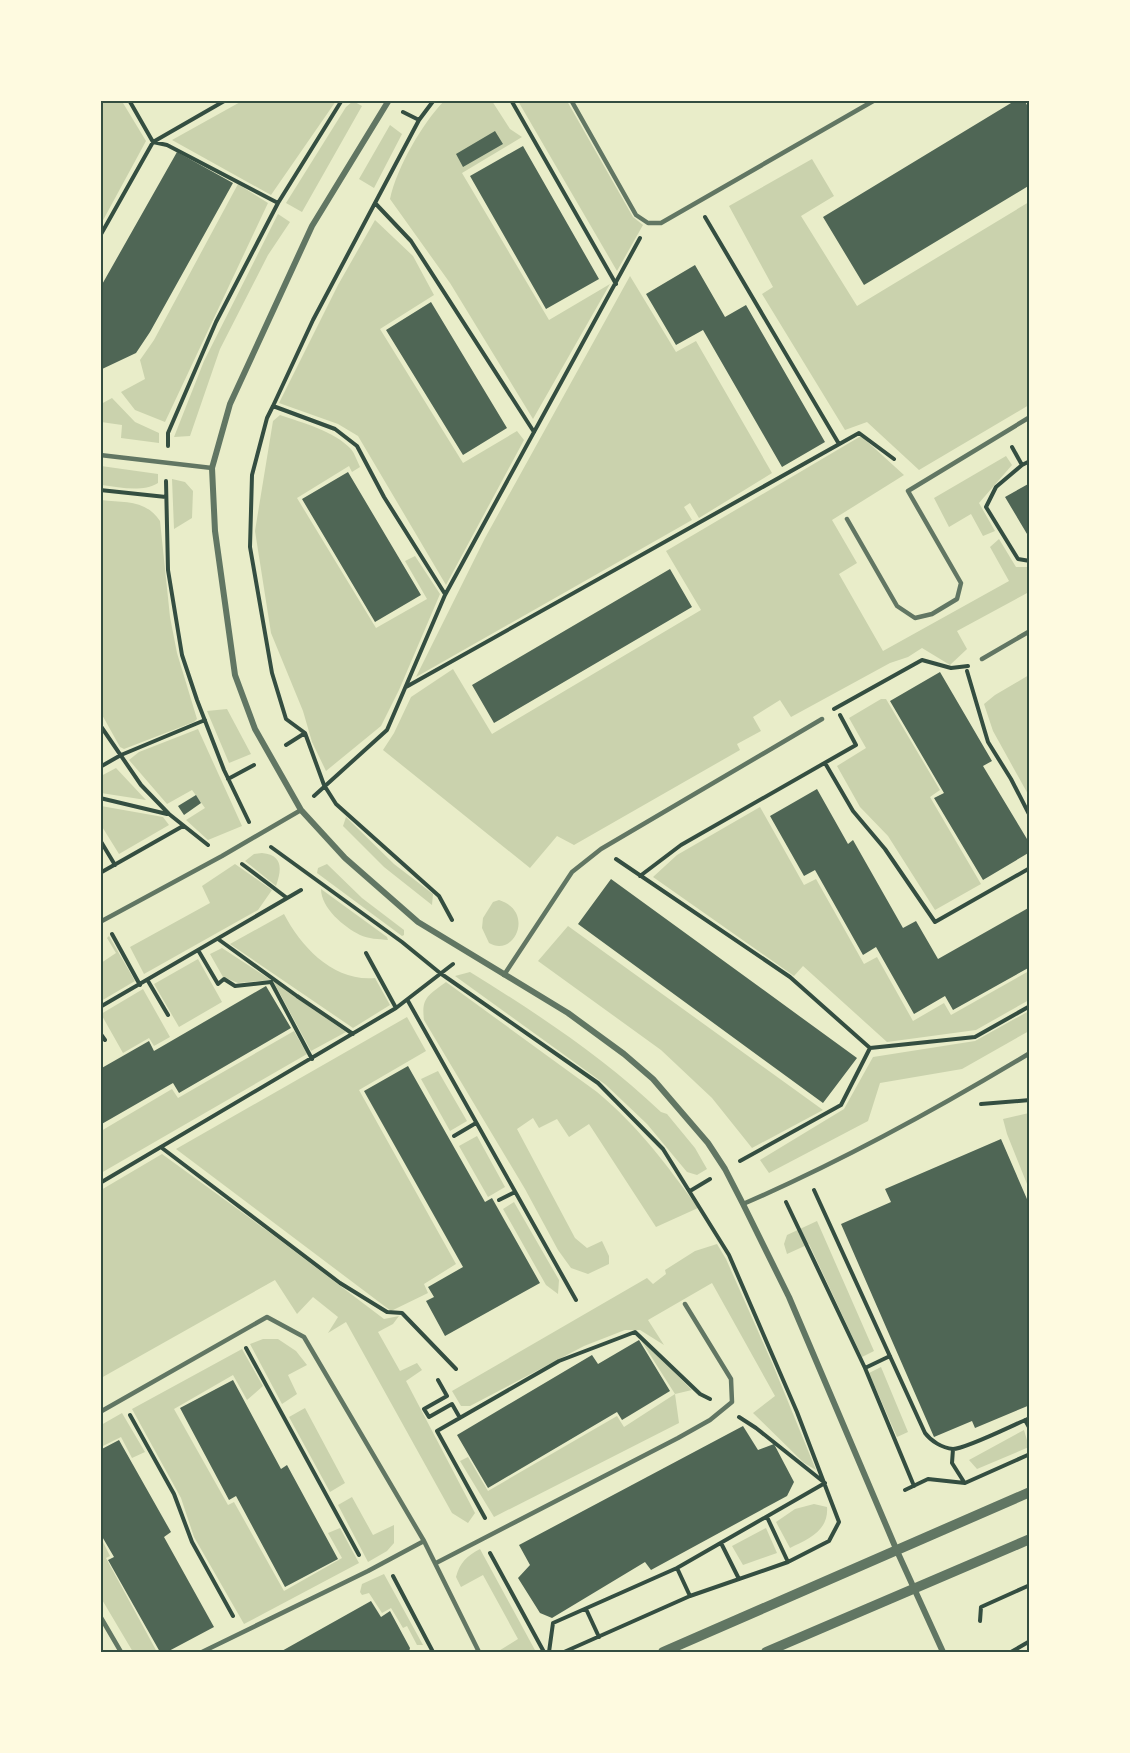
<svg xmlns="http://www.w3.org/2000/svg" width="1130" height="1753" font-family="'Libre Baskerville',serif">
<rect width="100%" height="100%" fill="#e9edc9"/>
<!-- green -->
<path fill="#cad2ad" d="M242,101H336L271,195L172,140Z
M353,101L362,106L302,212L286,203L346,107Z
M444,101H492L510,129L522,137L462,173L549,320L610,284L533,419L450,283L390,199C397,167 422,124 444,101Z
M518,101H567L633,217L643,225L617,271Z
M101,102L123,103L146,141L101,224Z
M390,125L402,134L374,188L359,179Z
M812,159L834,196L801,216L857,306L1029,202V405L919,470L867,422L845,430L762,294L773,287L729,206Z
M238,184L268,203L165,422L135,410L121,392L145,379L140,360L154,340Z
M278,214L290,222L268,255L220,349L190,436L174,437L204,361Z
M375,220L413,256L434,295L380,329L463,463L517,431L524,440L446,585L358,436L338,424L279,403L338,285Z
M630,276L676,352L696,341L772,473L699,518L690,503L684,507L692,520L416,677L485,538Z
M112,398L135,422L159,433V443L121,438L122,425L101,422V404Z
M280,415C303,423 334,431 351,449C355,454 357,461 360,467L352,472L349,466L297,498L376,628L427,599L405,561L415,556L440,594L399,690L381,726L326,771L312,742L303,711L271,633L255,531L273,421Z
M861,436L904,475L832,520L857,563L839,574L883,651L1009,581L990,547L999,539L1016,567H1029V592L957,631L967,649L950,665L922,648L908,657L890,663L791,717L780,700L753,717L761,731L737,744L740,750L574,845L557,836L530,868L383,750L394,733L411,697L453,669L492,734L701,610L666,551Z
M1006,456L1012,465L979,503L995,531L983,536L971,514L949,527L934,498Z
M101,466L158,474V483C141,493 120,487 101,485Z
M172,479L185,482L193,491L192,518L174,529Z
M101,500C125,503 145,499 160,521L170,617L177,653L197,719L194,722L124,749L120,747L101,713Z
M1029,675V796L993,731L984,704L995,695Z
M881,699H886L940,790L930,797L981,884L935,910L888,836L860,807L837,766L866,748L849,718Z
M227,709L251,754L229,763L207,711Z
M198,729L242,826L208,840L186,820L205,808L192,790L167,804L129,760L139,752Z
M116,768L146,800L101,793V776Z
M101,806L163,817L169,825L119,854L101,825Z
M760,807L804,885L816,879L864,964L877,957L913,1021L944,1003L951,1015L1029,971V1000L976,1030L887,1042L803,966L794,976L653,877L677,855Z
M346,817L394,864L433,894L432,905L384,867L343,826Z
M262,853C283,855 282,869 276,886L245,861L254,854Z
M235,864L272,890L258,910L144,974L130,947L210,903L202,886Z
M327,864L362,898L404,930V935L402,936L317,873L318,868Z
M321,889L387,937L388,940C379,939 368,939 360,935C344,927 321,908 321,889Z
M499,900C535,911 515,958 489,943L482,928L483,918L493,902Z
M284,914C301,947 334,982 375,978L390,1005L353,1028L230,944Z
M568,926L823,1110L752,1148L712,1098L661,1050L538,961Z
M109,936L135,981L101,1001V963L116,953L107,938Z
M222,948L271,980L238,983L223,977L210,954Z
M198,959L222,1002L179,1027L154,984Z
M470,972C538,1014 603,1057 661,1112L667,1114L695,1148L707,1169L697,1175L687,1172L647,1124L606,1085L455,976Z
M273,981L346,1032L311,1051Z
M446,982L597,1092C640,1128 666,1164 698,1208L656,1227L589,1124L569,1137L557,1119L539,1128L533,1118L517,1129L575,1238L587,1248L602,1241L609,1256V1264L588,1274L571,1268L558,1250L525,1189L424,1020C421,997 429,995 446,982Z
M143,989L170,1037L154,1046L149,1038L123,1053L101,1014Z
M1029,1011V1031L962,1069L880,1083L868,1121L769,1173L760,1160L844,1109L873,1057L975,1041Z
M407,1017L426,1051L359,1090L456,1264L424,1284L428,1293L391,1311L176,1149Z
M294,1031L307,1054L101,1173V1131L172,1089L178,1098Z
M438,1071L467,1121L450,1131L421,1079Z
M1029,1113L1030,1114L1029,1189L1007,1134L1003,1119Z
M477,1136L505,1187L488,1197L459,1146Z
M162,1154L273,1235L384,1319L399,1316L393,1324L378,1332L400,1371L417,1363L422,1370L406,1381L475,1513L468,1523L452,1513L346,1322L328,1333L338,1317L313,1297L297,1314L275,1280L101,1378V1190Z
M514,1202L559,1280L558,1294L546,1285L503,1209Z
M817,1221L874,1351L862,1357L809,1244L787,1254L784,1244L787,1235Z
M717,1244L726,1259L773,1365L816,1470L804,1463L753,1413L775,1396L712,1283L648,1320L664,1345L640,1330H625L584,1346L470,1406H461L452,1391L647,1278L653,1284L666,1274L665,1270L695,1251Z
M263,1339H278L296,1351L307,1365L288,1375L297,1394L282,1404L250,1344Z
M640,1339L692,1390L675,1394L679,1423L494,1517L460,1461L468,1457L488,1491L617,1416L624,1427L675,1394Z
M242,1349L263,1386L247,1400L233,1375L174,1409L228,1505L234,1502L284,1591L342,1558L328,1533L340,1528L359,1563L244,1624L194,1537L181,1498L132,1409Z
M881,1367L908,1432L897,1437L869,1373Z
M305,1408L345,1483L330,1492L289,1417Z
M122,1413L145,1452L132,1458L121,1437L101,1447V1425Z
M1024,1430L1029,1447L977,1469L969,1460Z
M352,1497L373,1535L394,1525V1543L387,1551L368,1562L338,1505Z
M814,1504L827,1507C829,1531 808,1539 790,1548L776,1522L795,1509Z
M766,1528L777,1553L743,1565L732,1546Z
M101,1538L110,1556L106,1558L157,1652H133L101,1598Z
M480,1549L536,1652H497L518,1639L483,1575L461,1587L456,1577C460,1562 467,1556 480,1549Z
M384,1574L423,1645H417L407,1626L403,1628L391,1608L382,1613L369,1593L362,1595L360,1592L362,1584Z"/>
<!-- building -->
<path fill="#4f6655" d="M1016,100H1024L1030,110V185L864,285L823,217Z
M495,131L503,144L463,167L456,154Z
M523,146L599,279L546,309L470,176Z
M177,152L233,183L150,332L136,353L100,370V288Z
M695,265L725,317L746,305L825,442L782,467L703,330L676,345L646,294Z
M431,302L507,428L463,455L386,330Z
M348,472L421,595L375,622L302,499Z
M1030,483V539L1005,497Z
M670,569L692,607L494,723L472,685Z
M940,672L992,761L983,766L1030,844V852L983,880L934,798L944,793L890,701Z
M817,789L848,844L853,840L903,928L916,921L938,959L1030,907V967L953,1010L945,996L914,1014L876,947L863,955L815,870L804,876L770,816Z
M196,795L201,803L184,815L178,806Z
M611,879L857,1058L823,1103L578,924Z
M266,986L291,1028L179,1093L173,1083L100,1125V1069L149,1041L154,1051Z
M408,1066L485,1202L492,1198L540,1283L445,1336L426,1301L434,1297L428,1287L463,1267L364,1091Z
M1001,1139L1030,1206V1405L975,1428L972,1421L934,1437L841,1224L891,1202L885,1189Z
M639,1340L670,1391L622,1420L617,1412L488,1488L457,1435L592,1355L598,1364Z
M233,1380L281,1469L287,1465L338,1559L285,1587L236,1496L229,1500L180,1408Z
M743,1426L758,1450L774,1444L794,1482L787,1496L651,1570L645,1562L552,1618L540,1613L518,1578L530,1565L519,1545Z
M119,1440L171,1532L164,1537L214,1627L167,1652H160L108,1560L114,1557L100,1533V1450Z
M371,1601L381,1617L390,1611L410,1648L409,1652H280Z"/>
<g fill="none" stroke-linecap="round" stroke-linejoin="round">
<!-- path -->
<path stroke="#344e41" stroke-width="4" d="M129,100L153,142L167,145L278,203
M434,100L419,120L313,320L273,406L267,418L252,475L250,547L272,673L286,719L305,733L324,785L336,804L439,896L452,920
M511,100L616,284
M403,112L419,120
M375,203L411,241L534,432
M705,217L839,444
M100,236L153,142L226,100
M273,406L335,429L357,446L384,497L445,594
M168,446V433L216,322L278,203L342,100
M1012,447L1022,465L996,487L986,507L1018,559L1030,561
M1022,465L1030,461
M166,481L168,570L182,655L197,700L224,770L249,822
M100,490L166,497
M967,671L988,742L1011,779L1030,816
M406,687L859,433L894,459
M834,709L922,660L951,668L968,666
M100,725L141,785L169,814L208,845
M286,745L305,733
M825,763L853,811L885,849L935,922L1030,868
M100,767L121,755L205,720
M228,779L254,765
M314,796L387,730L445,595L640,238
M100,798L167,814
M100,840L115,865
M271,847L402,942L440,973L598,1083L663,1149L729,1255L797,1412L839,1522L829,1541L788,1562L690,1596L564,1652
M616,859L790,977L870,1048
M242,864L287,898
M100,873L183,826
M640,876L681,845L856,745L840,715
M112,934L140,985
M218,939L297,996L353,1034
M198,950L218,984L224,979L235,986L271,982L312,1059
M366,953L396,1008
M148,981L168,1015
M408,1001L576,1300
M100,1007L301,890
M100,1033L105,1040
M981,1104L1030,1100
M454,1136L476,1123
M162,1148L340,1283L387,1312L402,1313L456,1369
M740,1161L841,1105L870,1048L975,1037L1030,1006
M100,1183L396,1008L453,964
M814,1190L925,1433C931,1441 942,1448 953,1449C966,1449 1015,1424 1030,1418
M690,1191L710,1179
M499,1200L515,1192
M786,1202L865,1368L914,1486
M246,1348L359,1555
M865,1368L890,1356
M438,1380L447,1396L424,1409L429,1417L452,1404L460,1418
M130,1415L174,1494L192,1542L233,1616
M1025,1420L1030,1429
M953,1449L952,1463L964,1482
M905,1490L928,1479L965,1483L1030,1454
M767,1517L788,1562
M485,1518L437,1431L559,1361L635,1332L700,1394L710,1399
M721,1543L739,1579
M490,1553L544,1652
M677,1568L690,1596
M393,1576L433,1652
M586,1609L599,1637
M980,1621L981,1607L1030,1585
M549,1652L553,1623L677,1568L825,1483L756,1428L739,1417
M1011,1652L1030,1641"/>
<!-- service -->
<path stroke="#617663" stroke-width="4.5" d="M571,100L636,215L648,223H661L875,100
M100,455L212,468
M847,519L897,606L915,618L932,614L957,599L961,583L908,491L1030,417
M982,659L1030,631
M100,922L222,856L301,810
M504,975L572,872L601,849L822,719
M743,1204C843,1161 937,1109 1030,1053
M100,1412L267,1317L304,1337L424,1541L479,1652
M436,1563L678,1438L710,1420L732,1402L731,1379L685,1304
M100,1616L121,1652
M202,1652L368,1571L424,1541"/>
<!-- minor -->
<path stroke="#617663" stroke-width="6" d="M389,100L312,226L230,404L212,468L215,531L235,675L255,729L301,810L345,858L418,922L568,1013L624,1054L653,1079L708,1143L725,1169L743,1204L789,1297L897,1551L943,1652"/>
<!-- tertiary -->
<path stroke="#617663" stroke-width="10" d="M663,1652L1030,1492
M766,1652L1030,1539"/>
</g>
<!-- border -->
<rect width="1130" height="1753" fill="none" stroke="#fefae0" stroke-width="204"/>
<rect x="102" y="102" width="926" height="1549" fill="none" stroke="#344e41" stroke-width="2"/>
</svg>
